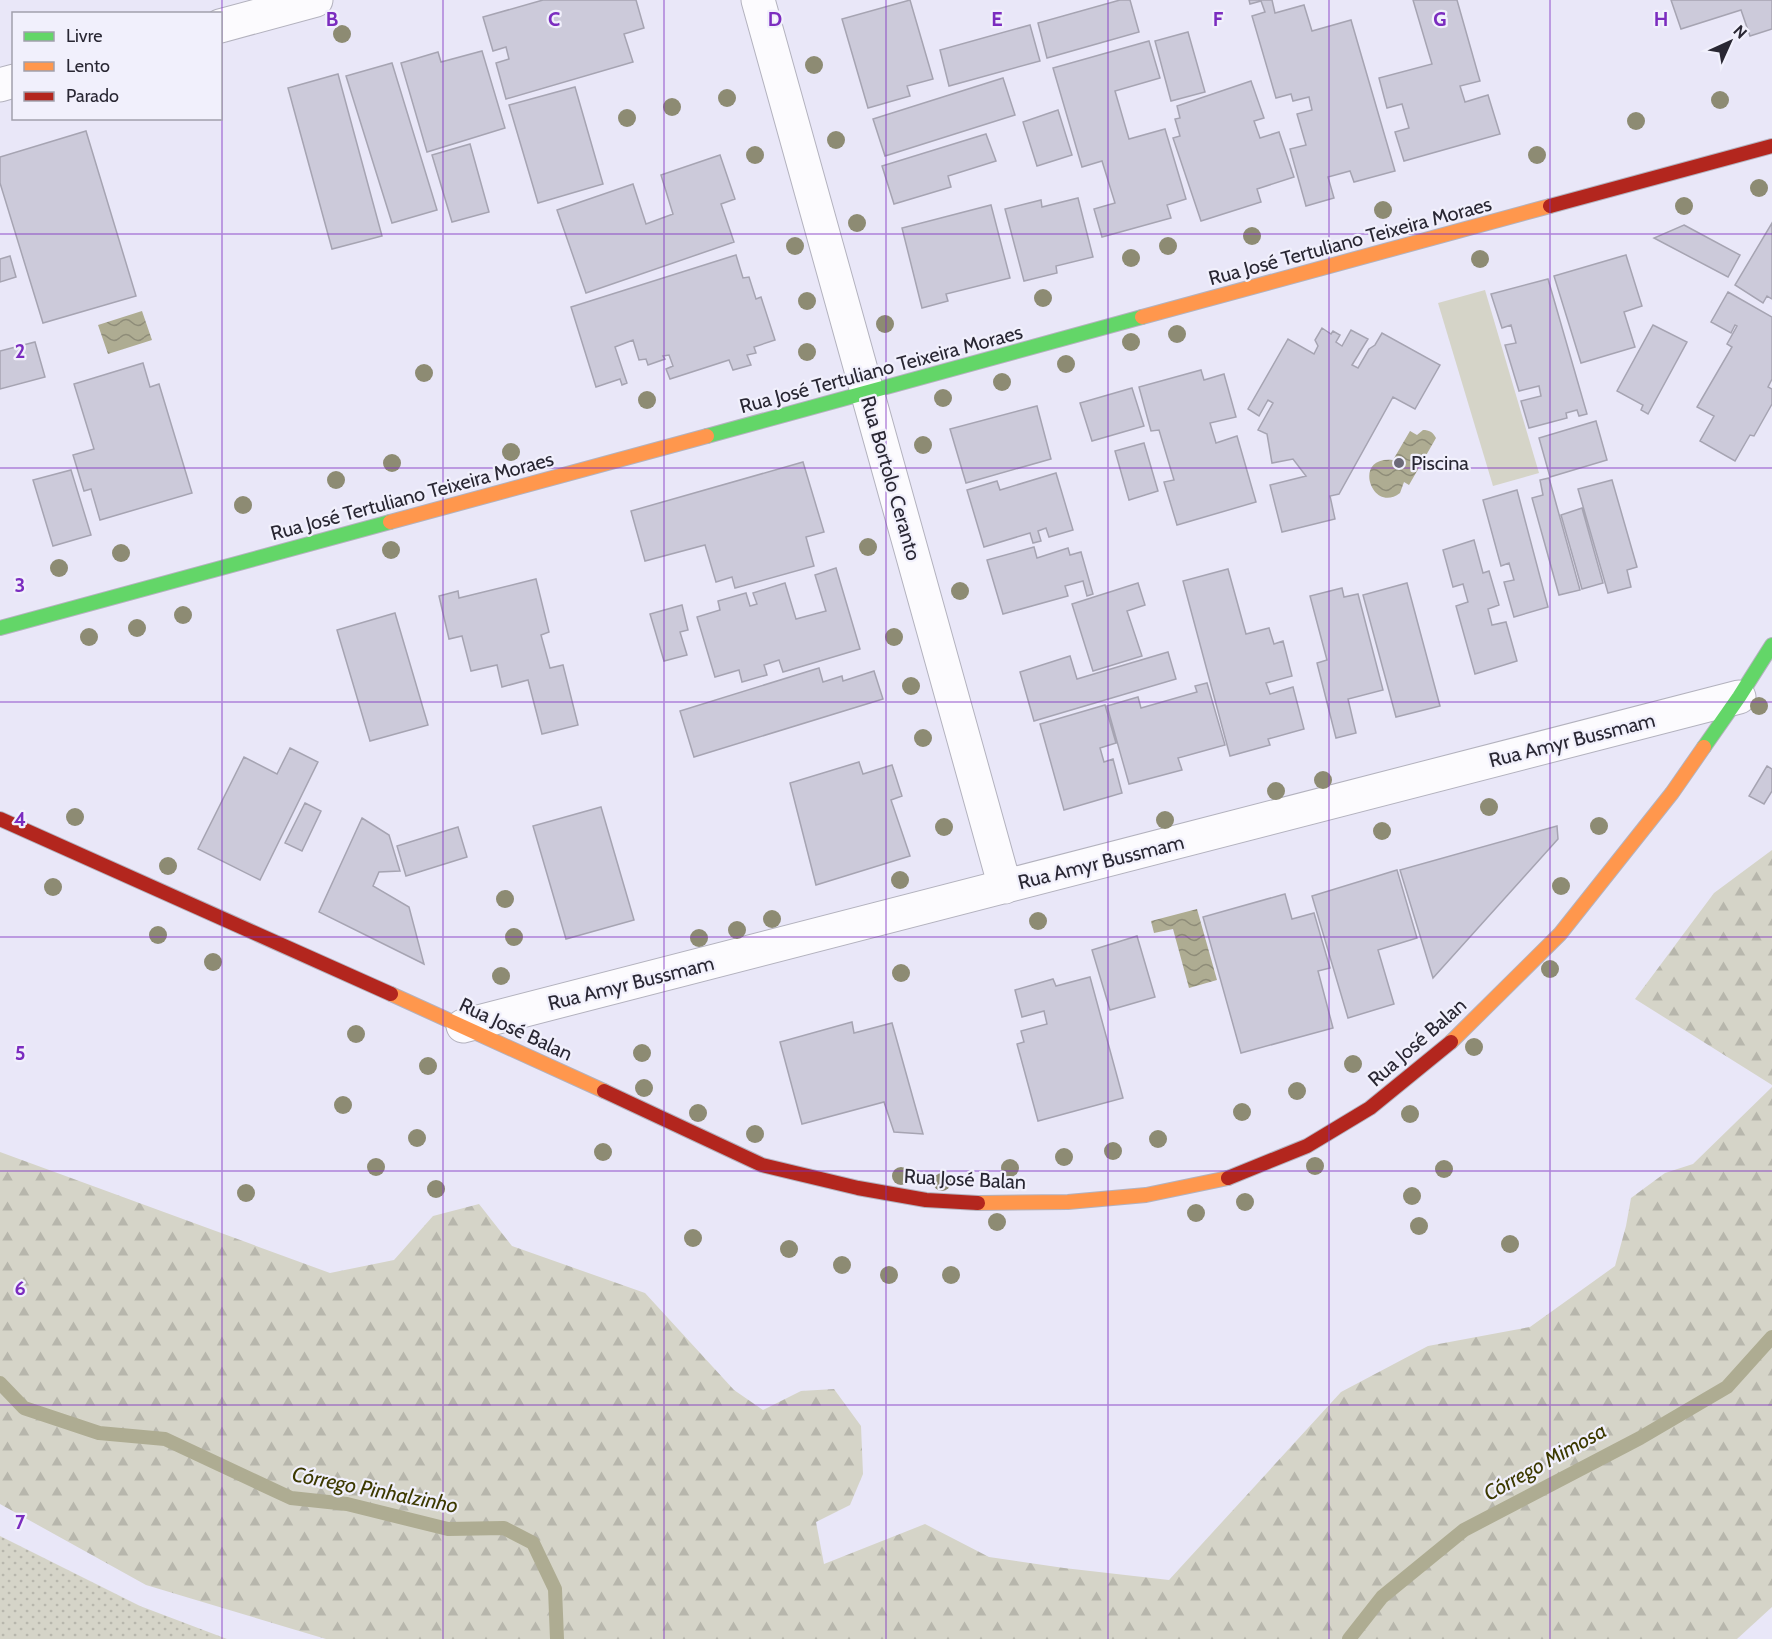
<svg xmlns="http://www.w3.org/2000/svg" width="1772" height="1639" font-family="Cabin,sans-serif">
<defs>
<pattern id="grass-dots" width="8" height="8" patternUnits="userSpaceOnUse" patternTransform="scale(1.5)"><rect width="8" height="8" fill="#d5d4c8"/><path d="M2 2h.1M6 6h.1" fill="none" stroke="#b7b6ac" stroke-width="1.8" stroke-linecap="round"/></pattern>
<pattern id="forest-firs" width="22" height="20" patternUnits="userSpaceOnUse" patternTransform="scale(1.5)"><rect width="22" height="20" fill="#d5d4c8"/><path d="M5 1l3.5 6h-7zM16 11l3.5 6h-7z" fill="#b7b6ac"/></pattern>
<pattern id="water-waves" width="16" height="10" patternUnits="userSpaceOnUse" patternTransform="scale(1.5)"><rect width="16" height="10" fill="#aeac92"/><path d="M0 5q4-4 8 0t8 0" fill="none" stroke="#8e8c78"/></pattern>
</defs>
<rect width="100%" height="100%" fill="#e9e7f8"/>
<!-- grass -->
<path fill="url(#grass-dots)" d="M0,1536L140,1606L227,1639H0Z"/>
<!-- forest -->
<path fill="url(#forest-firs)" d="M1772,850V1085L1635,999L1714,893Z
M1772,1087V1607L1737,1639H326L146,1585L0,1504V1152L330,1273L394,1260L433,1216L479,1204L512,1246L645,1293L734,1390L763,1410L801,1391L834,1389L861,1426L863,1474L850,1505L816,1522L824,1564L925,1524L989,1557L1064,1568L1169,1580L1341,1392L1428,1346L1530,1327L1615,1266L1626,1226L1631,1198L1665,1173L1693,1164Z"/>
<!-- green -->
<path fill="#d5d4c8" d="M1485,290L1539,473L1493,486L1438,303Z"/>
<!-- water -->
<path fill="url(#water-waves)" d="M142,311L152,340L108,354L98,325Z
M1423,430C1429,430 1433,432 1436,438L1409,485L1404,482L1400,493C1372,515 1351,455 1393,460L1410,431L1417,435Z
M1197,909L1217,980L1189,988L1173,929L1154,933L1151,921Z"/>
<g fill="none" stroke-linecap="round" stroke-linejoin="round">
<!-- stream -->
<path stroke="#aeac92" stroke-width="14" d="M0,1383L24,1408L99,1433L165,1439L291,1498L347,1504L448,1529L504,1528L533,1543L555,1589L557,1639
M1349,1639L1382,1597L1464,1530L1640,1438L1727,1387L1772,1337"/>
</g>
<!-- building -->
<path fill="#cccada" stroke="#a6a4b2" stroke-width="1.5" d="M543,0H636L644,28L624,34L633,62L506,99L496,63L509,59L506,47L493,51L483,17Z
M910,0L933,79L907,86L910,96L868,108L842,19Z
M1120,0H1130L1139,32L1047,58L1038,23Z
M1249,0H1272L1275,13L1304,5L1312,31L1351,20L1395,171L1354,182L1350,171L1328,177L1334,198L1306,206L1290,149L1306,145L1297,114L1312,110L1309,97L1293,101L1291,94L1276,98L1252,16L1265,12L1261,1L1250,4Z
M1413,0H1457L1480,81L1460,86L1465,102L1488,95L1500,134L1404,161L1395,132L1409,128L1402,104L1387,108L1379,78L1432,64Z
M1671,0H1772V29L1750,36L1741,10L1681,29Z
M1030,25L1040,61L949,86L940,50Z
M1188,32L1205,92L1171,101L1155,41Z
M1149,41L1160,78L1115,91L1129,139L1165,129L1186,199L1167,205L1171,218L1102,237L1094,209L1115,203L1102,161L1082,167L1053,68Z
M482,51L505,128L427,152L401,63L438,52L441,62Z
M392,63L437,210L392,223L346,76Z
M338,74L382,236L332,249L288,88Z
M1003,78L1015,115L885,156L873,119Z
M1251,81L1264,118L1254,121L1260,138L1279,132L1294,177L1257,189L1261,202L1201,221L1173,138L1180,136L1175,119L1180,118L1177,106Z
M575,87L603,184L538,203L509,105Z
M1058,110L1072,155L1037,166L1023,122Z
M86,131L136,296L43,323L0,183V157Z
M986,134L996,161L948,176L951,187L894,204L882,166Z
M470,144L489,212L452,222L432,155Z
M720,155L735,199L721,204L734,242L586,293L557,210L633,184L646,224L673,214L661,175Z
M1078,198L1093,257L1056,266L1057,273L1024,281L1005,209L1041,200L1042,207Z
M991,205L1010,278L946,294L948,301L922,308L902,228Z
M1772,223V299L1767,296L1763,303L1735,285Z
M1684,225L1740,255L1728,277L1654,238Z
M736,255L743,278L749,277L756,299L761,297L775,340L754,347L756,353L747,355L751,365L733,370L729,360L670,379L666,369L673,366L669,355L663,356L665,359L648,365L646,359L639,360L633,340L615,347L627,383L622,385L620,379L596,387L571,307Z
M1626,255L1642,306L1624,312L1635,347L1581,363L1554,276Z
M10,256L16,277L0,282V259Z
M1548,279L1587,414L1579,416L1577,410L1566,413L1567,418L1529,428L1521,401L1541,396L1539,386L1519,391L1505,345L1516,343L1511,325L1502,328L1491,294Z
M1728,292L1772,317V379L1768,387L1772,389V404L1754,436L1750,435L1735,461L1700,441L1714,416L1697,407L1732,347L1727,344L1737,326L1735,325L1731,333L1711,322Z
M1653,325L1687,342L1648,414L1641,410L1643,405L1617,391Z
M1322,328L1331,334L1333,331L1340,335L1336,342L1342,346L1351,330L1368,339L1352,365L1358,368L1369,349L1375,345L1382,333L1440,365L1415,409L1393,397L1339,494L1330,496L1335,519L1282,532L1270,485L1306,476L1293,459L1272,463L1267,434L1258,430L1273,403L1268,400L1259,416L1248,409L1288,339L1314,354L1318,346L1315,340Z
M35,342L45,377L0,389V351Z
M143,363L150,387L159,384L192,493L100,520L91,489L84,491L73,455L94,449L74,384Z
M1201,370L1204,380L1224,374L1236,417L1210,423L1216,443L1237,436L1256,502L1177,525L1164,482L1174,480L1159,430L1151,431L1139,387Z
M1132,388L1144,426L1092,441L1080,403Z
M1037,406L1051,459L966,483L950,429Z
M1596,421L1607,460L1550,477L1539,438Z
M1144,443L1158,491L1129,500L1115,451Z
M803,462L824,532L806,537L814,566L735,588L732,577L716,582L705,545L645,561L631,511Z
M71,470L91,535L53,546L33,480Z
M1056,473L1073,530L1049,537L1046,528L1038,531L1041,541L1033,543L1030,533L984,547L967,490L997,481L1000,490Z
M1549,478L1580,590L1559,595L1532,498L1543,495L1540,480Z
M1612,480L1637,567L1627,570L1631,587L1608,593L1578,489Z
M1517,490L1548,607L1514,617L1504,582L1514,580L1509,563L1501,566L1483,500Z
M1582,508L1603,583L1582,589L1561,515Z
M1474,540L1483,573L1489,571L1499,605L1488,609L1492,625L1506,622L1517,661L1475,674L1456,606L1468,602L1463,584L1453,587L1443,550Z
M1034,547L1037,558L1068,548L1070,555L1081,552L1093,594L1087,596L1083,581L1065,586L1068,596L1003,614L987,560Z
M836,568L860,649L783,672L779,660L764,665L767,675L742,682L739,670L715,677L697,617L720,610L718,601L746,593L750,606L757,604L753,593L785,583L796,619L826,611L815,575Z
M1228,569L1246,634L1269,628L1274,644L1283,641L1292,676L1266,683L1270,694L1293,687L1304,729L1268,739L1270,745L1230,756L1183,581Z
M536,579L549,632L541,635L550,668L563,665L578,725L542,734L528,680L502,687L497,665L471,671L462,636L449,639L439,596L458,591L459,598Z
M1138,583L1145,605L1127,611L1142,656L1093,671L1072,604Z
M1407,583L1440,706L1396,717L1363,595Z
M1342,588L1344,597L1358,594L1383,690L1348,699L1356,733L1336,738L1317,663L1327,660L1310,596Z
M682,605L688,630L680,632L687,655L664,661L650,614Z
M395,613L428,725L370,741L337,630Z
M1168,652L1176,679L1034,721L1020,672L1070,656L1077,679Z
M819,668L823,682L842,676L843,681L874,671L883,699L694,757L680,711Z
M1207,683L1225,745L1178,758L1182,770L1129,784L1107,706L1138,697L1141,708L1197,692L1195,686Z
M1105,705L1116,743L1100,748L1104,762L1113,759L1122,793L1064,810L1040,724Z
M290,748L318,762L260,880L198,849L244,757L277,774Z
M859,762L863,774L892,765L902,796L891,800L910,856L816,885L790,783Z
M1767,766L1772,769V791L1764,804L1749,796Z
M305,803L321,811L302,851L285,843Z
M601,807L634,920L566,939L533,826Z
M362,818L389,835L400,871L379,872L373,886L409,907L424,964L319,912Z
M1557,826L1558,839L1433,978L1400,870Z
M458,827L467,857L406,876L397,846Z
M1397,870L1417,938L1378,950L1394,1004L1348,1018L1312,896Z
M1285,894L1292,919L1314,913L1330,968L1318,971L1333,1028L1241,1053L1203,917Z
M1137,936L1155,997L1110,1010L1092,950Z
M1090,977L1123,1098L1038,1121L1017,1044L1024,1042L1021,1031L1047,1024L1044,1011L1022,1017L1015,990L1053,979L1056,986Z
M852,1022L854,1033L892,1023L923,1134L894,1132L884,1102L802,1124L780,1042Z"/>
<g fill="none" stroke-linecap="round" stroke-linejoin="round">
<!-- street casing -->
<g stroke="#b3b2be" stroke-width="35">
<path id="street" d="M758,0L1005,887
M220,26L316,0
M0,85L14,81
M463,1026L1739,697"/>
</g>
<!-- fast casing -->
<g stroke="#b3b2be" stroke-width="16">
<path id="fast" d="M707,436L1142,317
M0,628L390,522
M1704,747L1739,697L1772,645"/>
</g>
<!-- slow casing -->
<g stroke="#b3b2be" stroke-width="16">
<path id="slow" d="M1142,317L1550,206
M390,522L707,436
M391,994L604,1091
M1451,1042L1560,934L1672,793L1704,747
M978,1203L1068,1202L1146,1195L1228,1178"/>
</g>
<!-- jam casing -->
<g stroke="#b3b2be" stroke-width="16">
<path id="jam" d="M1550,206L1772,146
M0,819L391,994
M604,1091L762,1165L858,1188L926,1200L978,1203
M1228,1178L1307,1146L1370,1108L1451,1042"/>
</g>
<!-- street -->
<use href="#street" stroke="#fcfbfe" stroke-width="33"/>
<!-- fast -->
<use href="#fast" stroke="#63d668" stroke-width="14"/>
<!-- slow -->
<use href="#slow" stroke="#ff974d" stroke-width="14"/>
<!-- jam -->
<use href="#jam" stroke="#b3261e" stroke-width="14"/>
</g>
<!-- trees -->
<g fill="#8d8b73">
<circle cx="342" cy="34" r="9"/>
<circle cx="814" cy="65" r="9"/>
<circle cx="727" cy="98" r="9"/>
<circle cx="1720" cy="100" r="9"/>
<circle cx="672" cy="107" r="9"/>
<circle cx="627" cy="118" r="9"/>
<circle cx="1636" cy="121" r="9"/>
<circle cx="836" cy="140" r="9"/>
<circle cx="755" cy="155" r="9"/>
<circle cx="1537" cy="155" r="9"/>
<circle cx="1759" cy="188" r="9"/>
<circle cx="1684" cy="206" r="9"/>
<circle cx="1383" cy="210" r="9"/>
<circle cx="857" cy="223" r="9"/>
<circle cx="1252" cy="236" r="9"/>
<circle cx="795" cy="246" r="9"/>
<circle cx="1168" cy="246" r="9"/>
<circle cx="1131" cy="258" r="9"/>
<circle cx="1480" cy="259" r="9"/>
<circle cx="1043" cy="298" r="9"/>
<circle cx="807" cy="301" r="9"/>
<circle cx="885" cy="324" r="9"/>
<circle cx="1177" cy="334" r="9"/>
<circle cx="1131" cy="342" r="9"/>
<circle cx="807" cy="352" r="9"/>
<circle cx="1066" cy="364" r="9"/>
<circle cx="424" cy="373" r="9"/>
<circle cx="1002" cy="382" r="9"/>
<circle cx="943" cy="398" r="9"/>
<circle cx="647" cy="400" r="9"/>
<circle cx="923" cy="445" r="9"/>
<circle cx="511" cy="452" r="9"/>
<circle cx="392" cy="463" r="9"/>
<circle cx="336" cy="480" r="9"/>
<circle cx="243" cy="505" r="9"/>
<circle cx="868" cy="547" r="9"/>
<circle cx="391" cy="550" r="9"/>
<circle cx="121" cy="553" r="9"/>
<circle cx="59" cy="568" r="9"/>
<circle cx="960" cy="591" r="9"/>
<circle cx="183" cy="615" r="9"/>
<circle cx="137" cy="628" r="9"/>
<circle cx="89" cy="637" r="9"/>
<circle cx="894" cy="637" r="9"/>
<circle cx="911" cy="686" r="9"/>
<circle cx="1759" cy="706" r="9"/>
<circle cx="923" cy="738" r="9"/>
<circle cx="1323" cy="780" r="9"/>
<circle cx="1276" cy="791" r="9"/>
<circle cx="1489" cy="807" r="9"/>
<circle cx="75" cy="817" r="9"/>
<circle cx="1165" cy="820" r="9"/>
<circle cx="1599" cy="826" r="9"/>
<circle cx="944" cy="827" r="9"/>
<circle cx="1382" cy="831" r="9"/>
<circle cx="168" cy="866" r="9"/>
<circle cx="900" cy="880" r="9"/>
<circle cx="1561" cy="886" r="9"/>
<circle cx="53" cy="887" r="9"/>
<circle cx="505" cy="899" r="9"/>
<circle cx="772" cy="919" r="9"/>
<circle cx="1038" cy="921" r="9"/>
<circle cx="737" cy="930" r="9"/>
<circle cx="158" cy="935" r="9"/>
<circle cx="514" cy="937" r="9"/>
<circle cx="699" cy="938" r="9"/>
<circle cx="213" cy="962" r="9"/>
<circle cx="1550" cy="969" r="9"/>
<circle cx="901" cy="973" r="9"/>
<circle cx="501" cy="976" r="9"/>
<circle cx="356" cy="1034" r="9"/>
<circle cx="1474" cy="1047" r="9"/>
<circle cx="642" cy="1053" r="9"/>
<circle cx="1353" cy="1064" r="9"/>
<circle cx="428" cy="1066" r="9"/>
<circle cx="644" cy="1088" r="9"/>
<circle cx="1297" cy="1091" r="9"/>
<circle cx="343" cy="1105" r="9"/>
<circle cx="1242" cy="1112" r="9"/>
<circle cx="698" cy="1113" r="9"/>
<circle cx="1410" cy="1114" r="9"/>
<circle cx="755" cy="1134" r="9"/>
<circle cx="417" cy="1138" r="9"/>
<circle cx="1158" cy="1139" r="9"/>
<circle cx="1113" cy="1151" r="9"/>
<circle cx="603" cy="1152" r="9"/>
<circle cx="1064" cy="1157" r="9"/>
<circle cx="1315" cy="1166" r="9"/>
<circle cx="376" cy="1167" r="9"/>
<circle cx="1010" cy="1168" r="9"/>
<circle cx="1444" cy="1169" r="9"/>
<circle cx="901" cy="1176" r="9"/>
<circle cx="942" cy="1182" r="9"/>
<circle cx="436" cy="1189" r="9"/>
<circle cx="246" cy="1193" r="9"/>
<circle cx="1412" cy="1196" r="9"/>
<circle cx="1245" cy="1202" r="9"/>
<circle cx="1196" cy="1213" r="9"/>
<circle cx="997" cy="1222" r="9"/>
<circle cx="1419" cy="1226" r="9"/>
<circle cx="693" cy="1238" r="9"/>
<circle cx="1510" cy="1244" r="9"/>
<circle cx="789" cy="1249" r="9"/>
<circle cx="842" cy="1265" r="9"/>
<circle cx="889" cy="1275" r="9"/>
<circle cx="951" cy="1275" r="9"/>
</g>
<!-- grid -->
<path fill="none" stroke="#7b2cbf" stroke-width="1.5" stroke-opacity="0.55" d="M222,0V1639M443,0V1639M664,0V1639M886,0V1639M1108,0V1639M1329,0V1639M1550,0V1639M0,234H1772M0,468H1772M0,702H1772M0,937H1772M0,1171H1772M0,1405H1772"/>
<!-- markers -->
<circle fill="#6c6a78" stroke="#f1f0fc" stroke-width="2" cx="1399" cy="463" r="6"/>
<g text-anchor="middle" stroke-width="4.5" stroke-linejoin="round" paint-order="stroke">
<!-- street labels -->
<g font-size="20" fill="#292733" stroke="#f1f0fc">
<text transform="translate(1350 241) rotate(-15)" y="7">Rua José Tertuliano Teixeira Moraes</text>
<text transform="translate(881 369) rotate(-15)" y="7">Rua José Tertuliano Teixeira Moraes</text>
<text transform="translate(891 478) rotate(74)" y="7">Rua Bortolo Ceranto</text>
<text transform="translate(412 496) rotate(-15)" y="7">Rua José Tertuliano Teixeira Moraes</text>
<text transform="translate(1572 740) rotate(-14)" y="7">Rua Amyr Bussmam</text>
<text transform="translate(1101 862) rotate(-14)" y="7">Rua Amyr Bussmam</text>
<text transform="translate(631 983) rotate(-14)" y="7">Rua Amyr Bussmam</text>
<text transform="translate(516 1029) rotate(25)" y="7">Rua José Balan</text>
<text transform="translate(1417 1042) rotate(-41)" y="7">Rua José Balan</text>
<text transform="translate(965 1179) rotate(3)" y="7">Rua José Balan</text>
</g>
<!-- poi labels -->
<g font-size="20" fill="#292733" stroke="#f1f0fc" text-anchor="start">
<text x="1411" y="470">Piscina</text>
</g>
<!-- water labels -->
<g font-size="21" font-style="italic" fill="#3c3900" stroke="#f1f0fc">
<text transform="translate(1545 1462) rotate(-29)" y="7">Córrego Mimosa</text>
<text transform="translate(375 1490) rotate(11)" y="7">Córrego Pinhalzinho</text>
</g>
</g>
<g font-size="20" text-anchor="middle" font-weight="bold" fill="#7b2cbf" stroke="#f1f0fc" stroke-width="4.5" stroke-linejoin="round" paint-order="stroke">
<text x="332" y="26">B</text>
<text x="554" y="26">C</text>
<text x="775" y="26">D</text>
<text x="997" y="26">E</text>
<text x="1218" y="26">F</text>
<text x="1440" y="26">G</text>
<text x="1661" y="26">H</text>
<text x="20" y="358">2</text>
<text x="20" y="592">3</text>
<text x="20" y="826">4</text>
<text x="20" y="1060">5</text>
<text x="20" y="1295">6</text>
<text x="20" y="1529">7</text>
</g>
<!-- legend -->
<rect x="12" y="12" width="210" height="108" fill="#f1f0fc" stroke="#a1a0ac" stroke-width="1.5"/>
<rect x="24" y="32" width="30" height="9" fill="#63d668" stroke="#a1a0ac" stroke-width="1.5"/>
<text x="66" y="42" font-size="18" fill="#292733">Livre</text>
<rect x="24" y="62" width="30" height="9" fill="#ff974d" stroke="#a1a0ac" stroke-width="1.5"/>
<text x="66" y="72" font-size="18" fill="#292733">Lento</text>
<rect x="24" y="92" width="30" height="9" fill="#b3261e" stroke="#a1a0ac" stroke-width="1.5"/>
<text x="66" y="102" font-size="18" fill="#292733">Parado</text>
<!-- north arrow -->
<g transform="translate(1730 42) rotate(45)" stroke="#f1f0fc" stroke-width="4.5" paint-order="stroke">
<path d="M0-4.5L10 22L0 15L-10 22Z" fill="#292733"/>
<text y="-9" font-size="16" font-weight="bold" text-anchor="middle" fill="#292733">N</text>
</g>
</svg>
